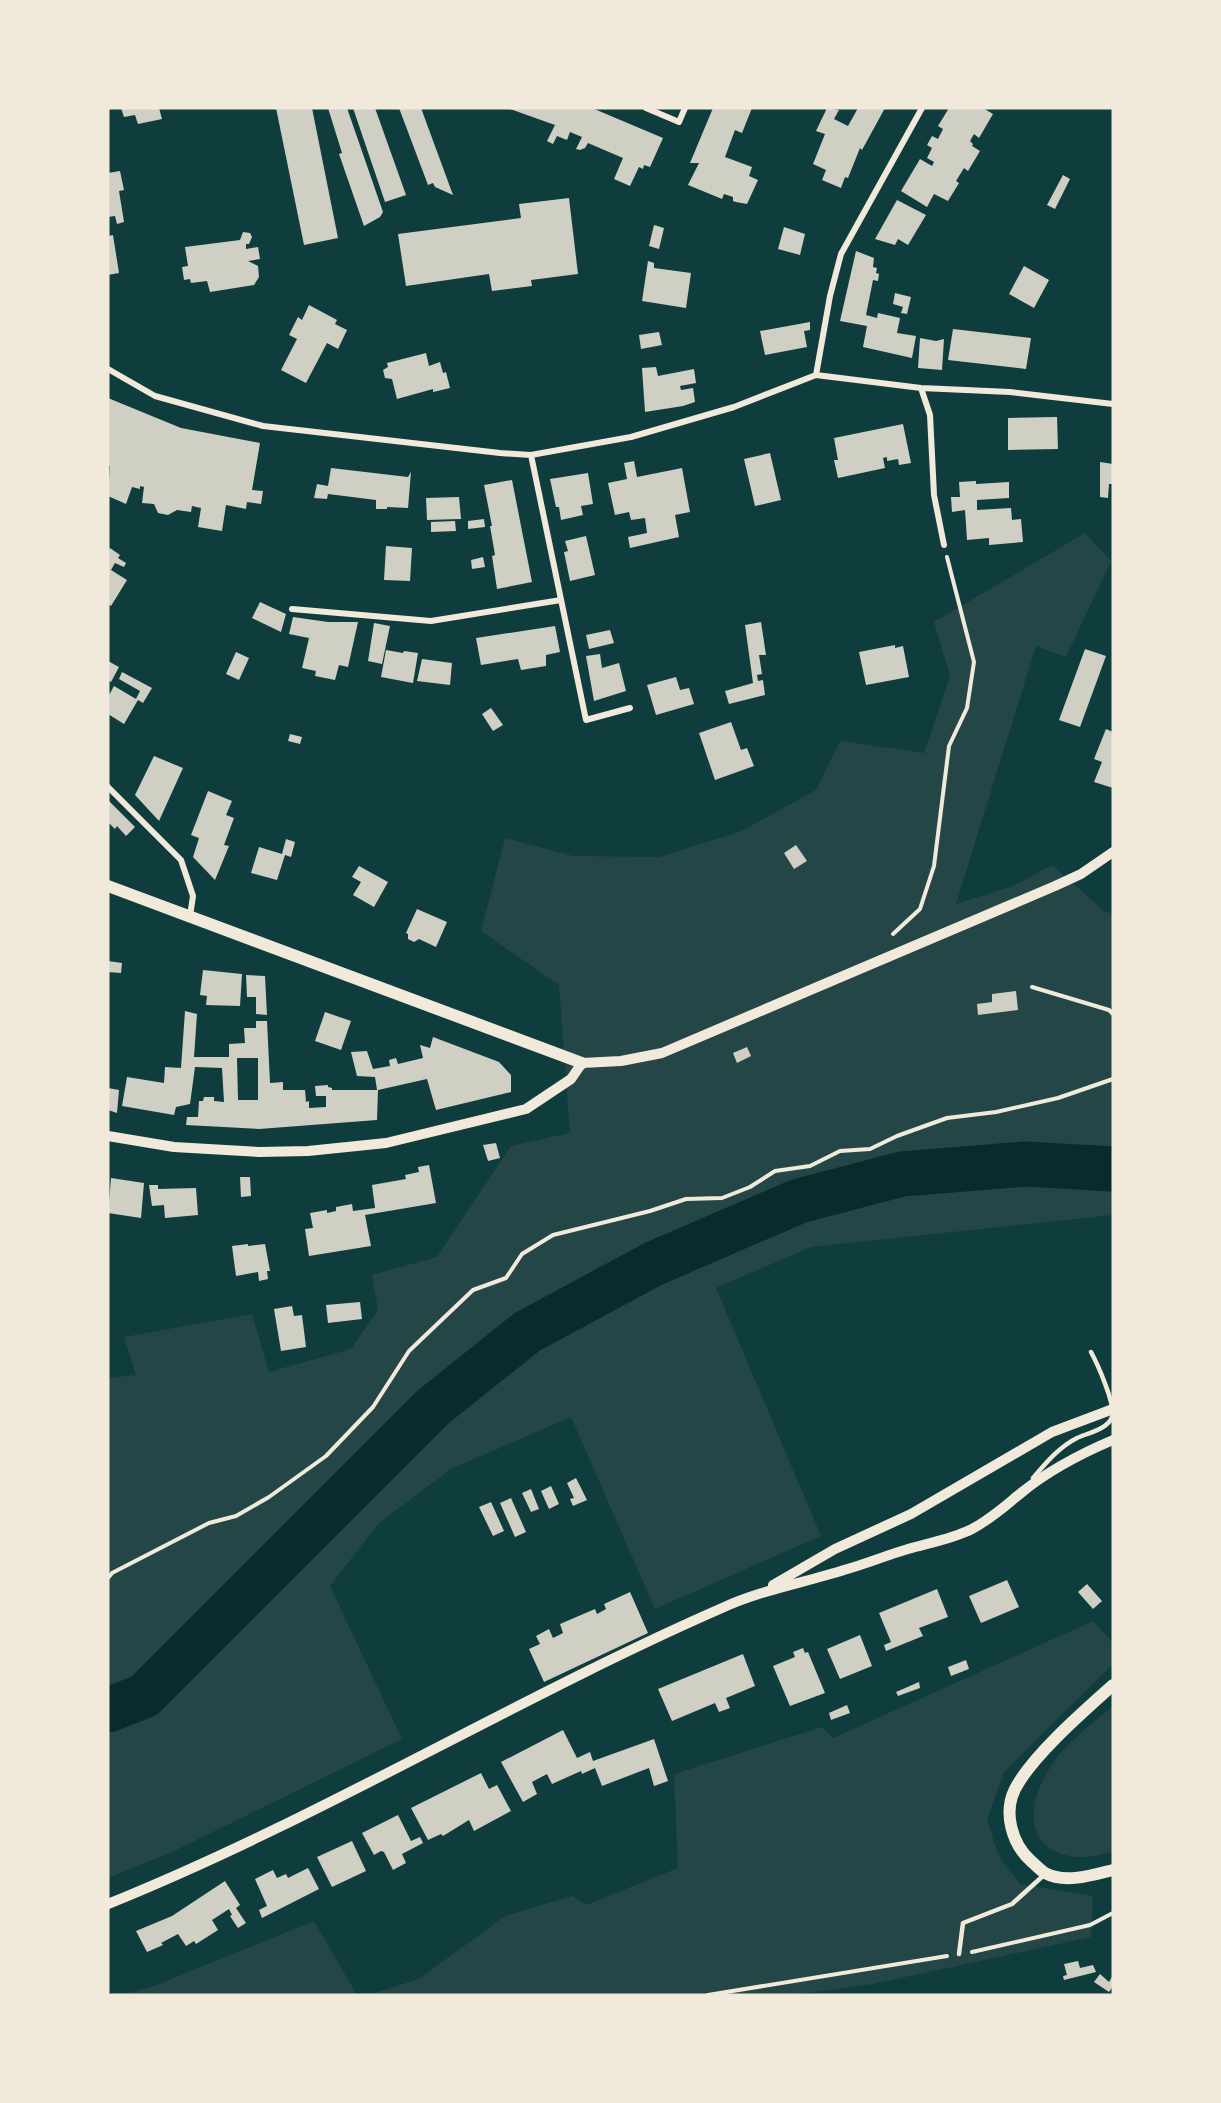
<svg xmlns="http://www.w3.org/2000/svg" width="1221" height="2103" font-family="Arial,sans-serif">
<rect width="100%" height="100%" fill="#0f3d3e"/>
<!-- green -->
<path fill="#244646" d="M1085,533L1111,561L1066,657L1036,646L956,904L1013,886L1052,865L1104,911L1113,914V1215L811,1247L716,1288L821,1536L655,1609L571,1417L451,1469L378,1524L330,1586L402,1739L174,1851L108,1878V1378L136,1375L124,1337L252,1314L269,1372L351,1349L378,1310L372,1275L437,1257L511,1146L570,1133L559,985L481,931L505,838L573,856L659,857L742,831L816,790L840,741L924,753L950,676L934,622Z
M1093,1621L1113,1643V1664L1004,1772L987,1820L999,1857L1020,1884L1093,1896L1091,1937L873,1984L794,1995H368L419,1979L505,1916L572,1896L586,1905L678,1868L674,1774L822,1727L833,1738Z
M1113,1706V1852C1102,1854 1088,1858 1077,1857C1025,1852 1026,1807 1048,1771C1063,1745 1090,1725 1113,1706Z
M314,1921L357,1995H121L154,1986Z"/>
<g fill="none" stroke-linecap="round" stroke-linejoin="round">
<!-- river -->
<path stroke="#0a2a2b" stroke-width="45" d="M108,1710L144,1696L433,1407L527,1332L653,1264L799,1201L902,1174L1025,1164L1113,1169"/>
</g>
<!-- building -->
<path fill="#cfcfc3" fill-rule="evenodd" d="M121,108H159L162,119L138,124L135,115L124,117Z
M276,108H312L338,238L304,245Z
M328,108H347L383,212L380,217L364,226L339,154L342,153Z
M353,108H375L406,195L385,202Z
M399,108H421L453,195L435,187L433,183L428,185Z
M507,108H592L663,138L650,167L644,165L643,169L639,167L630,186L614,179L623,158L588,143L585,148L580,150L576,149L582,137L570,132L567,140L557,136L553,144L547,141L555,125Z
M713,108H752L742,133L735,130L725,157L752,167L749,176L758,180L747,204L736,202L733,201V197L724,194L722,199L688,185L699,163H690Z
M827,108L839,110L834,119L848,126L858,108H885L862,150L860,148L848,178L845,177L841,188L822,180L826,170L813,164L825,134L816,131Z
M949,108H983L993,114L979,138L974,134L970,141L973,144L972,146L980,151L968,171L964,168L956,181L959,183L948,201L934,194L927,207L901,191L920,159L932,166L934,162L927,158L932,148L927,145L932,136L938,139L943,129L938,126Z
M120,171L124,190L119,191L124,222L117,224L115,216L108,217V173Z
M1063,175L1070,179L1055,209L1047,205Z
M569,198L578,274L531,280L532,286L492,291L489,274L406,286L398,234L521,218L519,204Z
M897,200L926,215L908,245L898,239L895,245L875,239Z
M654,225L664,228L659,249L649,246Z
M784,227L805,234L800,255L778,249Z
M243,232L250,233L252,237L249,244H246V249L258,247L260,259L248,261L258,266L259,277L254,285L210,292L207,281L191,283L190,279L184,280L182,267L188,266L185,247L240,240Z
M113,235L119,273L108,275V236Z
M856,251L874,258L873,267L877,268L876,273L879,274L878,281L873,280L866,315L877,318L878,313L900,318L897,333L916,336L912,358L863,347L867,326L840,321Z
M648,261L654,263V268L691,273L686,308L642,301Z
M1024,266L1049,280L1034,308L1009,294Z
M895,293L911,297L907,314L901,313L903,307L893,304Z
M309,305L337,320L335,324L347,330L338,349L327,343L306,383L281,370L297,339L289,335L298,317L302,320Z
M810,322V330L804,331L807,347L765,355L760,331Z
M953,329L1031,338L1026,369L948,360Z
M659,332L662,345L641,349L639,335Z
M920,338L936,341L944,339L942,370L918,368Z
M426,353L429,366L440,362L443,373L446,372L450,388L433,392V389L397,399L392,379L385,378L383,370L388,367L387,363Z
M656,367L658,376L694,369L696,383L680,386L681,390L693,388L695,402L683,406L645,412L642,368Z
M108,398L181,428L260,443L252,490L263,491L261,504L247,502L246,509L226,505L222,531L198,527L201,508L192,506L191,512L177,510L168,515L158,513L154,504L142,503L144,487L140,486V489L132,487L126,504L108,496L110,466L108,465Z
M1057,417L1058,449L1008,450V418Z
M903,424L911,463L899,465L898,459L887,461V457L883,458L885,468L838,478L834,460H838L834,438Z
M770,453L781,500L755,506L744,459Z
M634,461L637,477L682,468L690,512L675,515L679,537L630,548L628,537L647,533L645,518L631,520L629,512L615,515L608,483L627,479L624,463Z
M1100,462L1113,464V484H1109L1108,498L1100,497Z
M331,468L408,477L411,472L408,508L387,507V509H376V500L328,494L327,499L314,498L317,484L328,486Z
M588,473L593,504L581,506L583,515L561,520L559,507H556L550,479Z
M512,480L532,582L497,589L492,556L495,555L490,526H492L484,485Z
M976,481V484L1009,482V498L977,500V510L1011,508L1012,520L1021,519L1023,542L989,545V538L967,540L965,510L952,512L951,497H960L959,482Z
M459,497L461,519L427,520L426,498Z
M484,519L485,527L468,529V521Z
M455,521L456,531L431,532V522Z
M586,536L595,575L570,581L564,552L568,551L565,541Z
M386,546L412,548L410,581L384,580Z
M110,548L120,555L118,558L126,563L124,567L115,563L111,570L127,580L111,606L108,604V551Z
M483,557L485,567L472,569L471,560Z
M260,602L286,614L281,632L252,618Z
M293,617L328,622H358L348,667L339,665L335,680L315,676L316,671L302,668L309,638L289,634Z
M761,622L766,655H759L762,674L757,675L758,681L763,680L765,695L729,704L725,691L753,683L745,625Z
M374,623L390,626L382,664L368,661Z
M555,626L560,652L546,655V666L521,670L518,659L481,665L476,638Z
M610,630L614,643L589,649L586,635Z
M895,645V648L903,646L909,677L866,685L859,652Z
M1085,649L1106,656L1080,727L1059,720Z
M386,650L403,653L404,651L418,653L413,683L381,677Z
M236,652L249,658L239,680L226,674Z
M600,654L602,668L619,663L626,691L594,701L586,656Z
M422,659L452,663L450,685L417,681Z
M108,661L119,667L111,682L108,680Z
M122,672L152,688L143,703L138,700L124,724L108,714V697L114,686L136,699L140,691L119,679Z
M676,677L680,690L689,688L694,704L656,715L647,685Z
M491,708L503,725L493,731L482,714Z
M731,722L741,750L747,748L754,766L715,780L699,733Z
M1106,729L1113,732V788L1094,782L1102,762L1094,759Z
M290,734L302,737L300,744L288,741Z
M154,756L183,768L159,821L135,795Z
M208,791L232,801L226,815L234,818L224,845L229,846L215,880L193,857L199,838L191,835Z
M108,800L135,827L126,836L117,826L115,829L108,822Z
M286,839L295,842L291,857L285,855L277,880L251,873L259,847L282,854Z
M796,845L807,861L794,869L784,853Z
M359,866L388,882L374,907L353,895L361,882L352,877Z
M417,909L447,922L436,947L419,939L414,942L408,939V934L406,933Z
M108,961L122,963L121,973L108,972Z
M203,970L242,974L240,1006L206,1005L207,996L200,995Z
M246,975L265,976L267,1015L256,1014V997H247Z
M1016,991L1018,1010L978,1015L977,1004L992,1002V994Z
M185,1011L197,1014L194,1057H229V1044L245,1043L244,1028H256V1021H267L270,1083L283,1082V1090H305L306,1102L309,1101V1108L326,1107V1096H316L315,1086L328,1085V1087L332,1088V1090H377L375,1077L357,1076L351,1052L367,1051L373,1069L390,1066L389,1060L396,1058L398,1064L423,1058L420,1045L430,1048L433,1037L499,1062L511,1075V1092L436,1110L427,1079L378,1090L377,1120L259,1129L186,1125L187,1117H198L199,1101H203L204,1097H214V1101L224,1102L222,1068L195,1067L190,1104L176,1107L174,1115L122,1106L127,1077L164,1083L165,1067L181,1068ZM237,1058H258V1100H238Z
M325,1012L351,1021L341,1050L315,1041Z
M747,1047L751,1056L737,1063L733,1053Z
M108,1088L119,1090L117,1113L108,1110Z
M496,1143L500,1158L488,1161L483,1145Z
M429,1165L436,1203L365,1215L371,1246L309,1256L305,1229L313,1228L310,1213L327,1210V1213L336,1211V1207L352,1204L353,1211L375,1208L372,1185L406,1179L405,1175L419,1172L418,1167Z
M240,1177H250L251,1196L241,1197Z
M111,1178L144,1183L141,1218L108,1213Z
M149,1185H158V1189L196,1188L198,1215L165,1218L164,1205L152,1206Z
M248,1244V1246L265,1244L270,1271H267L268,1279L259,1281L258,1272L236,1276L232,1246Z
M360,1302L362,1319L328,1323L326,1305Z
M292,1306L294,1316L302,1315L306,1347L281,1351L274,1309Z
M576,1478L587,1500L573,1506L570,1499L574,1498L567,1483Z
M551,1486L559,1504L549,1509L541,1491Z
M531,1489L539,1509L531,1512L522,1493Z
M511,1498L526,1532L515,1537L500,1503Z
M491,1502L504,1531L493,1536L479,1507Z
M1007,1580L1019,1607L981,1623L969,1596Z
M1087,1584L1102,1601L1093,1609L1078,1592Z
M937,1589L948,1617L919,1628L923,1636L886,1651L884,1645L891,1642L879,1613Z
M630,1592L648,1633L544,1682L529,1649L540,1644L536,1636L549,1629L553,1638L563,1633L560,1624L595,1609L597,1614L606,1609L604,1604Z
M860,1635L872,1666L840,1679L827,1649Z
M803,1648L805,1653L808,1652L825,1693L790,1706L773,1666L795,1657L793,1652Z
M743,1654L755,1686L726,1698L730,1708L719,1712L715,1703L672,1721L658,1689Z
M966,1660L969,1669L951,1676L948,1667Z
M919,1682L920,1688L898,1696L896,1692Z
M847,1705L850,1713L831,1720L829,1713Z
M563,1730L577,1758L590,1752L593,1761L654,1739L668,1781L654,1786L649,1768L602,1786L595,1768L582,1774L581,1771L552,1784L547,1774L532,1782L537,1794L523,1802L501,1762Z
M481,1773L489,1789L497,1785L511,1811L474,1831L469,1820L443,1836L441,1834L428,1840L411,1808Z
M398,1815L411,1841L420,1837L423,1843L402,1854L406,1863L393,1870L384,1852L381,1851L374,1855L362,1833Z
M352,1841L366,1871L332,1887L317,1857Z
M308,1868L319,1889L262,1918L259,1910L267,1906L255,1879L273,1870L277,1878L286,1874L288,1878Z
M225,1881L240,1905L236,1908L246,1923L238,1928L230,1916L232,1915L229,1909L212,1920L218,1930L196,1944L194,1941L186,1946L178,1934L161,1943L163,1945L147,1952L136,1931L172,1916Z
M1078,1961L1080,1968L1093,1965L1096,1972L1064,1980L1063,1976L1067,1975L1064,1964Z
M1100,1974L1109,1982L1113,1975V1986L1109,1992L1094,1982Z"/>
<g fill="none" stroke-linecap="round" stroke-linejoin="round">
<!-- path -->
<path stroke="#f1e9da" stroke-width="4" d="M893,934L920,909L934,866L949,746L967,708L974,662L947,557
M1032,987L1109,1010L1113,1014
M108,1578L112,1573L209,1523L236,1516L269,1497L326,1456L373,1407L409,1351L473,1290L506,1278L522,1254L553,1235L650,1211L686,1199L722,1198L750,1187L775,1171L810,1166L840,1151L870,1149L897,1136L947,1118L996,1112L1058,1098L1113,1079
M972,1952L1090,1925L1113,1913
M708,1995L947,1956"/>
<!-- service -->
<path stroke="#f1e9da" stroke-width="4.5" d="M1033,1478C1046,1463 1059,1447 1077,1438C1088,1433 1108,1429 1112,1417C1116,1405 1097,1363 1091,1352
M959,1954L963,1923L1012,1904L1044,1875"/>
<!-- minor -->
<path stroke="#f1e9da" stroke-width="6" d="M646,108L679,122L685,108
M108,369L155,396L263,426L500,453L531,455L631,437L734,407L816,375L921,388L1010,392L1113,404
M816,375L830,296L841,254L922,108
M921,388L930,415L934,495L944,545
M531,455L586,720L630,708
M292,609L431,621L561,600
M108,787L181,860L193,896L190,916"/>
<!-- tertiary -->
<path stroke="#f1e9da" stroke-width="10" d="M108,1136L174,1147L259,1152L308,1151L386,1143L526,1109L571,1079L582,1063L621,1061L662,1053L1055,886L1081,874L1113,852
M773,1585L835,1549L911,1514L1052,1432L1113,1409
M108,1904C319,1819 514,1699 722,1608C761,1590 803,1583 844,1570C866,1564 887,1555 908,1549C929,1543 952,1539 972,1529C991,1519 1005,1506 1021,1493C1049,1470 1080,1454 1113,1440"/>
<!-- secondary -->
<path stroke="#f1e9da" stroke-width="12" d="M108,886L582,1063
M1113,1685C1084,1711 1032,1756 1015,1789C1003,1813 1012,1844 1031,1861C1036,1865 1040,1870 1045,1873C1065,1884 1093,1875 1113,1870"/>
</g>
<!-- border -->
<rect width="1221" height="2103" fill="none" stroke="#f1e9da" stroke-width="219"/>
</svg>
